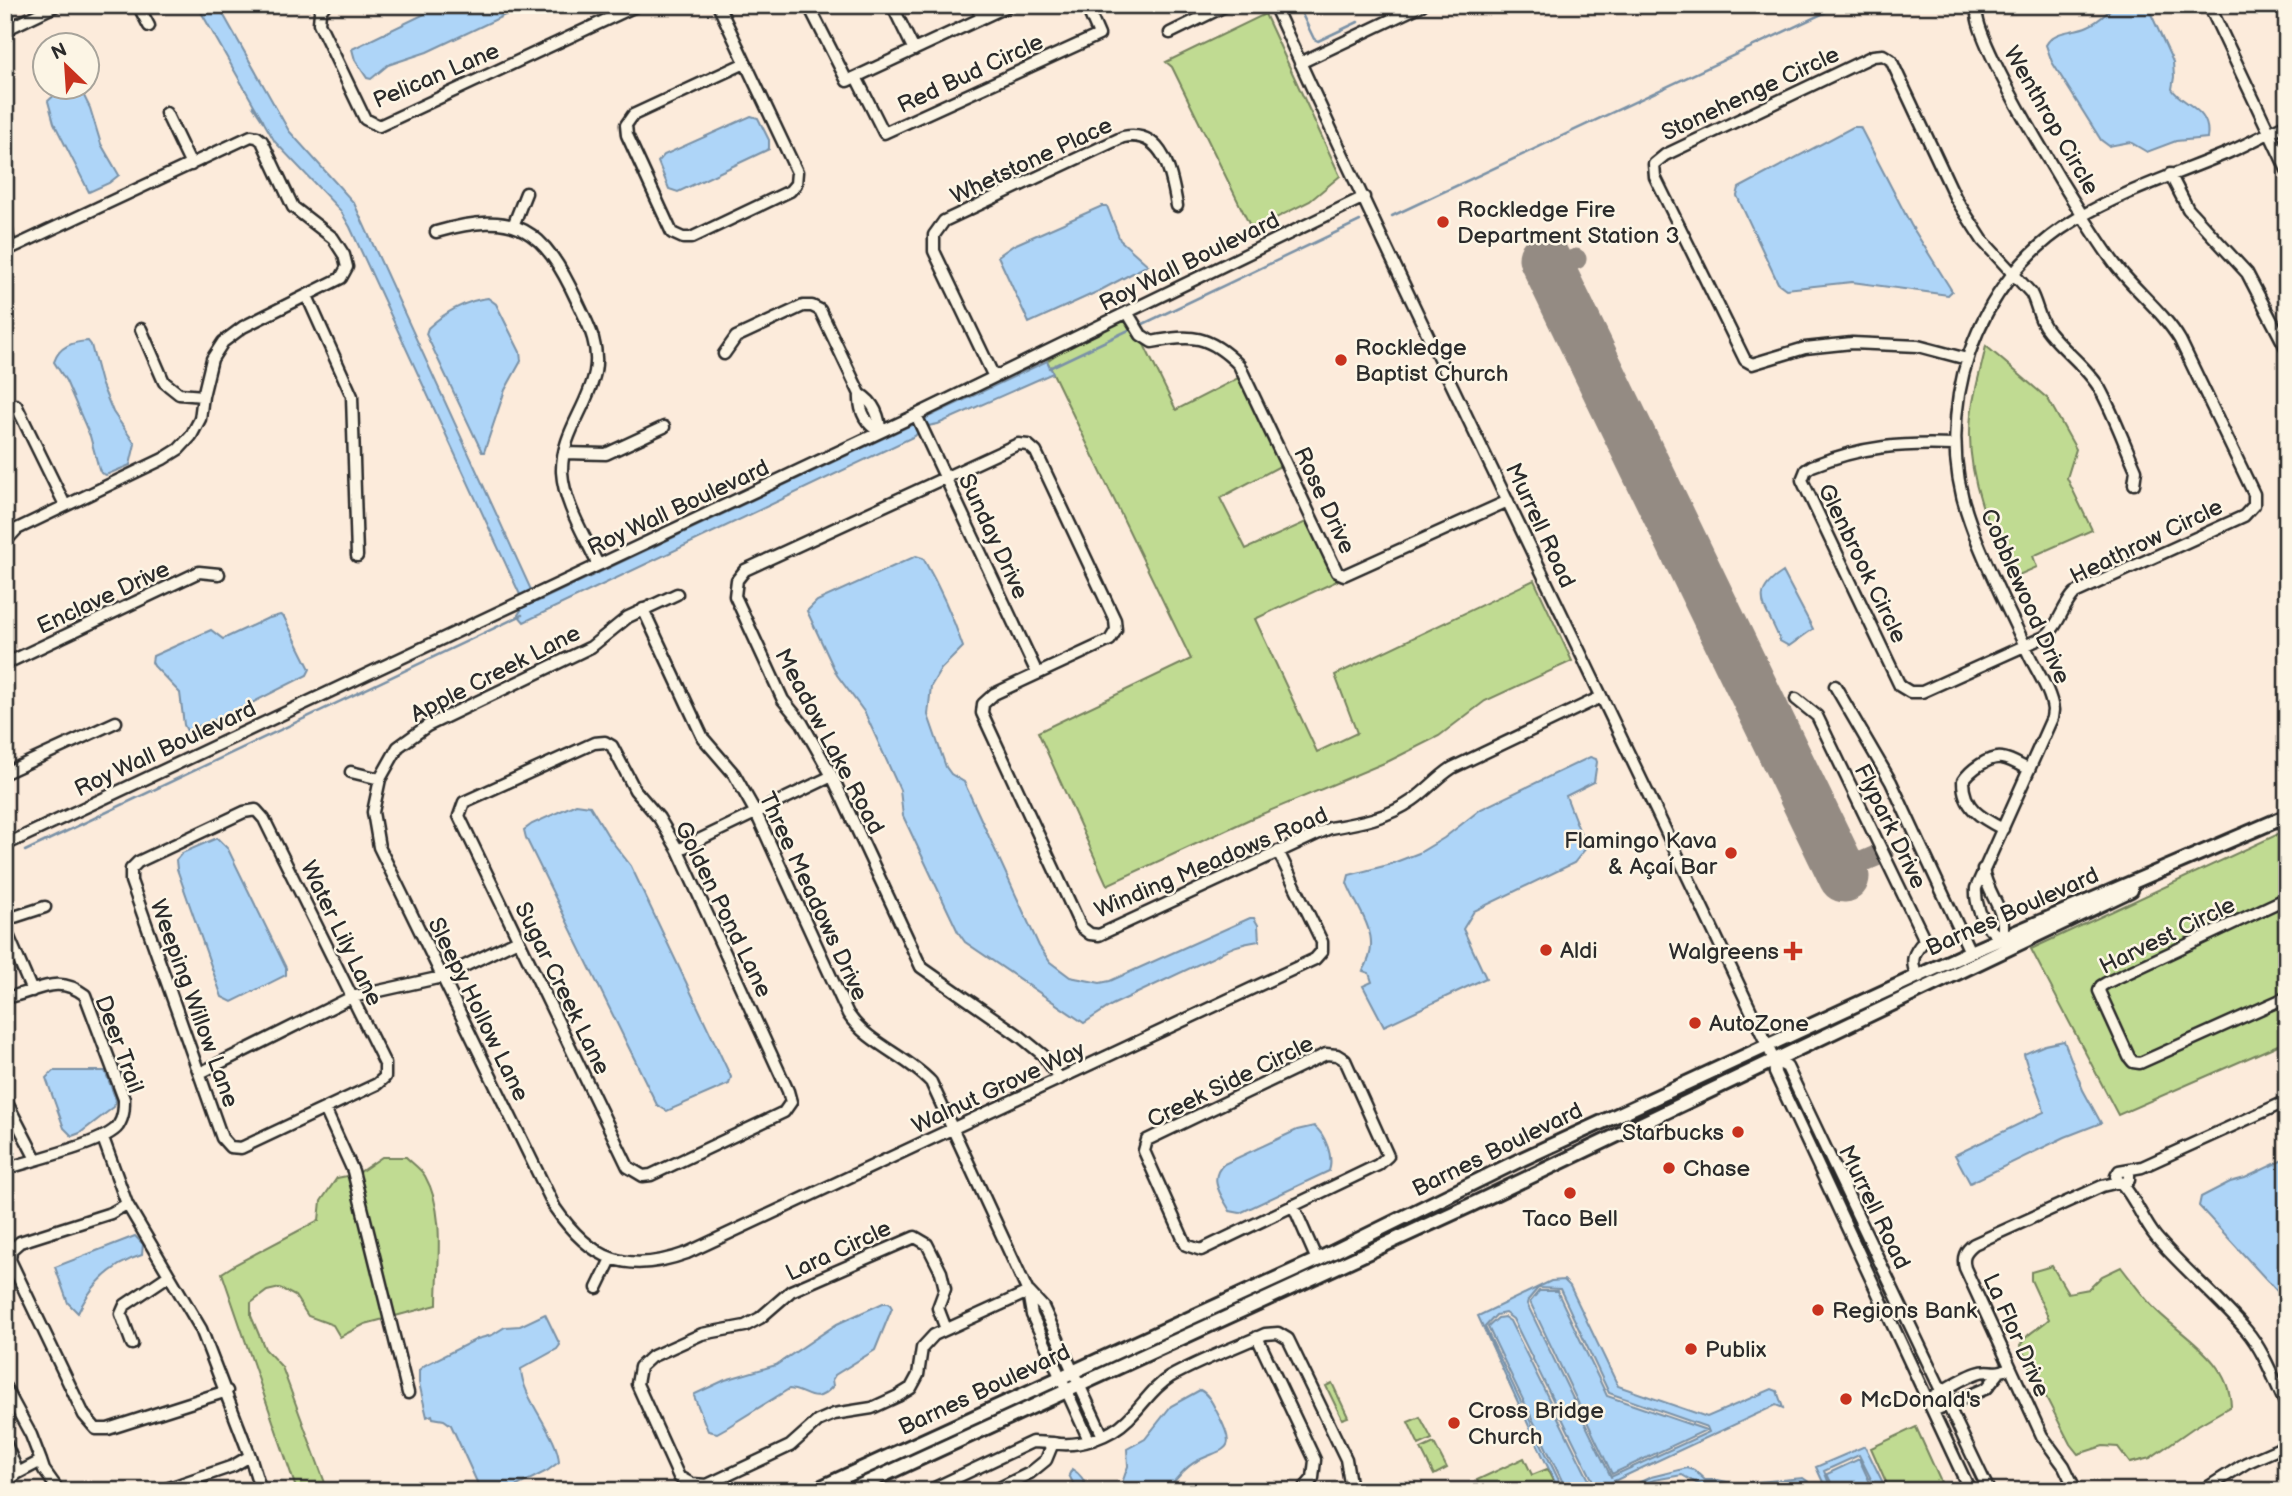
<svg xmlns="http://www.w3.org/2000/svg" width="2292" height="1496" font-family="'Balsamiq Sans',sans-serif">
<rect width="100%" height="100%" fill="#fcebdb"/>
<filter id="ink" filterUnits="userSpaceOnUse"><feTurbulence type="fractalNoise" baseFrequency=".0143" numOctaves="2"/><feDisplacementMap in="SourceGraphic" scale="14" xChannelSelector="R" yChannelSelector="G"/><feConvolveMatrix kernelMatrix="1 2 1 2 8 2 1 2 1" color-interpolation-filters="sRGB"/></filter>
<g filter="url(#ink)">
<!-- green -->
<path fill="#c0db92" stroke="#76835e" stroke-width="2" d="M1265,14L1340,176L1310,201L1252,230L1172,67L1166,62Z
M1130,316L1176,410L1238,378L1282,465L1220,498L1246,549L1306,522L1337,581L1255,619L1317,752L1357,733L1335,675L1534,580L1572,661L1485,701L1439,736L1389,761L1250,819L1107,885L1038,732L1191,659L1047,361L1065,348Z
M1986,346L2048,399L2076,449L2067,478L2092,530L2033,556L2037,567L2012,578C1991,531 1969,485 1970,432C1970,404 1980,374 1986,346Z
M2287,830V1041L2118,1115L2031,949Z
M382,1157H406C412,1163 421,1169 425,1176C446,1213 437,1264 437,1305L365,1324L340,1337L333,1325L308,1316L295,1296L280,1288L267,1291L251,1303V1316L265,1349L282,1367L328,1491H297L222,1273L236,1264L319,1220L321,1201L337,1178L357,1174Z
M2052,1266L2068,1293L2089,1289L2102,1276L2121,1267C2131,1280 2141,1294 2152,1306C2180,1336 2229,1358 2231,1406L2193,1428L2150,1458L2130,1463L2118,1447L2103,1446L2078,1454L2070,1444L2020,1346C2026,1333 2039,1329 2049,1319L2031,1280V1272Z
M1332,1383L1348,1417L1342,1419L1326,1386Z
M1420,1417L1432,1439L1419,1445L1408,1422Z
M1916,1427L1945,1491H1890L1871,1448Z
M1434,1443L1447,1468L1434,1475L1421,1449Z
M1524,1458L1532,1475L1547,1469L1558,1491H1482L1477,1480Z"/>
<!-- water -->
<path fill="#aed5f8" stroke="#7a91a6" stroke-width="2" fill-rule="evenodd" d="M197,5H218L289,131L354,203L532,592L521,597L350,227L340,210L275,142Z
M443,5H526L427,52L388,65L371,79L367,78L355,60L352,49Z
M2116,5H2147L2173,62L2174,77L2172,89C2182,105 2212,109 2207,138L2176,141L2147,152L2130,142L2109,146L2101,140L2052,62L2046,45C2055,29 2073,33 2088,26C2099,22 2107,12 2116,5Z
M68,88H80L90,108L101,144L119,175L109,183L89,192L54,123L48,101L60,90Z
M751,116L758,118L769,140V149L678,192L669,189L658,162L664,155Z
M1853,127H1860L1911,225L1952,291L1948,295L1852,282L1786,289L1778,283L1737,196L1739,188Z
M1102,206H1107L1120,240L1148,265L1099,291L1029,323L998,256L1014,245Z
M488,298L496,304L520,352L521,361L505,390L484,452H482L426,334L428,328C444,313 466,300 488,298Z
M88,341L91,345L101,383L113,412L135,444L130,465L106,475L101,473L99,469L90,436L66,381L54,362C59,346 73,342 88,341Z
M1047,361L1053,373L938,424L923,427L915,436L524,622L518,615L524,605L536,600L537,602Z
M916,556L923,558C939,586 953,617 963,647L941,669L931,686L928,715L946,767L951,774L964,782L1039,946L1050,962L1070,977L1100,983L1110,981L1250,918H1254L1258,925L1259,941C1241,944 1229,947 1214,957L1112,1005L1084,1023L965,942L958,932L903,816L900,790L865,713L837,675L807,611L817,601Z
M1783,572L1813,629L1789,646L1780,641C1770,610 1745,596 1783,572Z
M280,615L284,617L310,669L307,675L236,711L187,731L184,725L180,693L154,666L152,662L153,656L211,630L223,639L266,619Z
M1590,757L1596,759L1597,762L1594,782L1566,796L1586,848L1574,863L1474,911L1463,929L1486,978L1384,1026L1363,986L1372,982L1369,973L1363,971C1384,936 1359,914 1347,883L1349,875L1388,865L1419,853L1444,838L1481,809Z
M576,804L590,806L610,839L631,866L731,1077L729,1084L667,1111L657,1105L526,838L524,830L532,824Z
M217,838L228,849L286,968V975L232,1002L222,997L177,869L176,860L182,853Z
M2064,1041L2083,1090L2101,1123L2065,1137L1970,1183L1955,1155L2044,1112C2041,1092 2028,1075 2024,1054L2045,1045Z
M53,1071H105L116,1100L114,1107L80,1133L72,1136L64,1128L46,1078Z
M1314,1126C1325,1134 1334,1157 1329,1171L1240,1213L1230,1211C1222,1196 1207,1179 1224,1164L1297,1130Z
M2287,1158V1302L2199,1206L2201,1197L2230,1182L2245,1178Z
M135,1236L143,1244L142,1255C112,1264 91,1285 78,1313L68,1303L55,1267Z
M1564,1280L1570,1286L1618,1386L1707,1417L1772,1389L1777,1391L1783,1408L1776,1405L1593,1491H1591L1595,1488V1485L1513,1319L1505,1313L1496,1315L1485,1327L1564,1491H1559L1478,1316L1551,1281ZM1538,1288L1560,1289L1609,1393L1707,1427L1709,1432L1611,1477L1527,1304L1528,1300Z
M1539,1291H1557L1607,1396L1706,1430L1612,1474L1530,1302Z
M883,1303H889L892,1308L875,1350L835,1375L832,1380L833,1386C814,1408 807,1390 789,1389L726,1428L717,1433L708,1431L694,1396L695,1394L725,1380L776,1365L837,1324Z
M545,1314L560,1345L557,1349L521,1369C522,1399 558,1435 559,1462L547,1471L507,1491H481L451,1425L444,1420L433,1418L432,1415L427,1417L419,1383V1370L425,1365L477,1339L492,1335L505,1327L520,1326Z
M1504,1317L1510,1321L1592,1486L1581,1491H1567L1488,1327L1498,1318Z
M1200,1390C1210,1395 1214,1407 1219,1416C1238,1453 1225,1447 1197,1461C1184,1467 1179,1478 1169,1486L1122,1483L1128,1466L1127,1449L1145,1439L1171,1406Z
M1865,1446L1887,1491H1877L1859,1455L1824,1471L1832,1491H1827L1816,1467Z
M1859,1459L1874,1491H1835L1827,1474Z
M1687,1468L1694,1470L1705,1480H1718L1736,1484L1803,1478L1810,1483L1814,1491L1782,1487L1760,1491H1718L1698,1484L1682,1475L1654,1480L1628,1491H1621L1651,1477Z
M1072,1469C1079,1473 1087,1481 1085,1491H1077L1069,1475Z"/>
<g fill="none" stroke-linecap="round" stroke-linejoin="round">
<!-- stream -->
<path stroke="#7a91a6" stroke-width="2.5" d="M1299,8L1314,39L1318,41L1358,22
M253,106L263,121
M1392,216L1841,5
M1141,325L1360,221
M1049,368L1131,329
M25,851L522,615"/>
<!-- taxiway -->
<path stroke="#948b83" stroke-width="21" d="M1549,269L1576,259
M1841,871L1883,853"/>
<!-- runway -->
<path stroke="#948b83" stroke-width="51" d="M1544,258L1844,877"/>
<!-- minor casing -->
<g stroke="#2b2b2b" stroke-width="15">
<path id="minor" d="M138,5L149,26
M325,5L320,12L319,23L365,119L379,126L638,5
M718,5L797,172L796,184L790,191L691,238H683L672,233L627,135L626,125L633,115L745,63
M892,5L914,50
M976,5L982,18
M1274,5C1435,360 1610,707 1774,1060L1775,1073L1970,1491
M2209,5L2287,170
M812,12L847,81L1010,5
M5,30L57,5
M1170,33L1227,5
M1300,63L1422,5
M856,77L884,133L1099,35L1086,5
M166,113L191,165
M2170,174L2188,209L2247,273L2287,350
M5,220L10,249
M513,226L526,193
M436,232C517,209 543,228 577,301C588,324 600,345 595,372C588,407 561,434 562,472C564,504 585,536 598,565
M5,251L251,136L257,137L262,141L293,207L333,238L344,255L347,267L341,278L243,327L223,342L212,359L203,396L200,419L191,436L179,449L163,459L17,529L5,542
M307,296L352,396L357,556
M1127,312L1141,335L1152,342C1192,334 1209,335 1239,365L1337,572L1344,575L1508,501
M141,329L164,382L179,394L203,396
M724,354L736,337L803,306H812L820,310L860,394C859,411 866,424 880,432C880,417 874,402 860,394
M1967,359L1918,346L1852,343L1805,348L1752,364L1745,360L1655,177L1654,164L1665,155L1873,56L1883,55L1891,60L1956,199L1983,241L2031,293C2038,306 2038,320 2049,332C2065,352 2087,367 2100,389C2114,415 2124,443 2136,470L2134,484
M994,377L934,251V235L944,221L1123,137C1164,129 1172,175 1177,206
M16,405L65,505
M916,415L1037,673
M1955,445C1902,443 1862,446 1812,466L1806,470L1802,480L1900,686L1910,692H1922L2044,637C2059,627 2062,606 2075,593L2244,516L2254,505V494L2180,340C2164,313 2138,293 2118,268C2092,236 1974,44 1977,12L1983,5
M564,453L606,454L664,427
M677,594L628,617L591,647L427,726L398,747L380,779L373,812L379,847L555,1208C591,1260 626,1275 687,1253L1315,959L1322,951V942L1278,851
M643,609L703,738L734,774L756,813L848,1014C868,1044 907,1056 931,1082L1028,1292L1032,1315L1089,1440
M5,664L199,572L219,574
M1835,686L1891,782L1970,952
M1796,699L1817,716L1922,934L1924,941C1913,953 1910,961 1917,976
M605,742L612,746L635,790L659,818L678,850L788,1091L791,1102L784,1112L651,1175L643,1176L628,1167L459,816L464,802L594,743Z
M351,772L380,779
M5,773L116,722
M256,810L264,819L385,1064V1077L377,1084L241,1148L230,1147L222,1138L131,881V869L138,862L244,812Z
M2003,829C1981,818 1963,808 1963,781C1970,770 1989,756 2002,758C2011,759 2021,766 2029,770
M5,845L910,418L1364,197
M678,850L832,776
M1983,869C1987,895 2008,911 2002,937
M2287,898L2106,983L2101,986L2099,991L2129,1057L2133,1062L2140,1063L2287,997
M5,920L45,907
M5,928L32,991
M2004,941C2000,936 1996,935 1991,930C1981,921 1975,902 1976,888L2052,718L2053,710C2051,692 2038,673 2030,657C2010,612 1986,568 1970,522C1930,413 1974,280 2075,220C2122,192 2174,175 2225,154C2246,145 2266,134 2287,124
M5,998C37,992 57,973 85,995L124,1099C124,1108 124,1117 118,1126C106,1143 29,1161 5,1169
M1326,1054L1337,1055L1345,1060L1388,1156L1378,1165L1201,1250L1186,1245L1144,1151L1147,1140Z
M1774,1060L1787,1067L1989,1491
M200,1073L352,997L442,977L518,940
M1060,1079L1043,1055L1021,1037L921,967L832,776L802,723L783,700L735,596L737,580L745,570L1018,444L1028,445L1036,452L1115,620L1116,630L1110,640L994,694L983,704L982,713L1081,927L1090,934L1099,935L1330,828C1359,823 1388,818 1413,800C1427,790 1438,777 1452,768L1601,697
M5,1099L36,1159
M325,1109L353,1171L408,1393
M103,1138L127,1204L201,1329L250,1456L259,1485L258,1491
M2126,1170L2129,1173V1180L2123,1184L2119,1182L2116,1176L2119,1171L2142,1167L2287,1101
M2121,1183C2136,1199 2142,1220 2156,1237C2184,1270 2218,1297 2246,1330C2264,1351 2274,1380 2286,1405
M127,1204L111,1213L20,1242L11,1250L10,1260L84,1415L96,1429H108L227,1391
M1293,1205L1317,1260
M597,1288L611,1259
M1029,1292L1043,1307L1102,1434
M946,1329L938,1308L945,1289L941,1272L927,1244L915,1237L791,1291L760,1318L745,1326L702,1334L651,1357L640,1367L637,1384L679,1477L692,1484L707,1485L790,1446L818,1421L834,1414L872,1408L898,1396L911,1388L918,1375L922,1348L934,1335L1028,1292
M1257,1337L1315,1460L1313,1478L1302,1491
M132,1344L121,1314L125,1305L168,1276
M5,1387L31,1435L41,1461
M1927,1400C1943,1391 1960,1379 1977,1373C1991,1368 1994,1376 2009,1368
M1933,1411L1987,1388L1999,1373
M5,1442L18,1473L5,1483
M18,1473L41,1461L44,1470L59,1491
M160,1491L233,1466L250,1456
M928,1491L1032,1442L1053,1443
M993,1491L1030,1473L1046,1460L1053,1443C1078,1448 1110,1437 1128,1419C1143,1405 1152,1388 1170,1377C1200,1360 1234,1348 1265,1334L1278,1333L1288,1339L1346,1459L1350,1483L1347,1491
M2076,1491L2064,1466L2042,1436L1965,1268C1962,1257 1965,1251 1974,1244L2102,1186L2119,1182
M2202,1491L2246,1463L2287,1445"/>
</g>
<!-- major casing -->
<g stroke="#2b2b2b" stroke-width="18">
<path id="major" d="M813,1491L1317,1260L1522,1159L1970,952L2287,816
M849,1491L1471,1205L2131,890"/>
</g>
<!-- minor -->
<use href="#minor" stroke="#fcf5e5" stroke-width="10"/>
<!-- major -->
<use href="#major" stroke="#fcf5e5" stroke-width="12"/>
</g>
</g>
<!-- markers -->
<g fill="#c8321e" stroke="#fcf5e5" stroke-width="2.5">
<circle cx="1443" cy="222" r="7"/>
<circle cx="1341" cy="360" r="7"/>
<circle cx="1731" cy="853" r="7"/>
<circle cx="1546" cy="950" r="7"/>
<path d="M1789.5 940.5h7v7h7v7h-7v7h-7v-7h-7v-7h7z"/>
<circle cx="1695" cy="1023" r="7"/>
<circle cx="1738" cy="1132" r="7"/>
<circle cx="1669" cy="1168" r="7"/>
<circle cx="1570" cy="1193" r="7"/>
<circle cx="1818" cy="1310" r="7"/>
<circle cx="1691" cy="1349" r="7"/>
<circle cx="1846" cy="1399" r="7"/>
<circle cx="1454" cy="1423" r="7"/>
</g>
<g text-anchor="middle" stroke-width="5" stroke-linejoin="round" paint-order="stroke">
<!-- street labels -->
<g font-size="23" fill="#2b2b2b" stroke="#fcf5e5">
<text transform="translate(970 73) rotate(-25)" y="8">Red Bud Circle</text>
<text transform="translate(436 75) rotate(-23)" y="8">Pelican Lane</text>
<text transform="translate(1750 93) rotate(-25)" y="8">Stonehenge Circle</text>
<text transform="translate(2052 120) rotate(60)" y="8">Wenthrop Circle</text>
<text transform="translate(1031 160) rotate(-25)" y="8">Whetstone Place</text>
<text transform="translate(1189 261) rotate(-26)" y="8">Roy Wall Boulevard</text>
<text transform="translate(1325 500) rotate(65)" y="8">Rose Drive</text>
<text transform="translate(678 507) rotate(-25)" y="8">Roy Wall Boulevard</text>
<text transform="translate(1541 525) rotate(65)" y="8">Murrell Road</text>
<text transform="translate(994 536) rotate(65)" y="8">Sunday Drive</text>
<text transform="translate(2146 541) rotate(-26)" y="8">Heathrow Circle</text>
<text transform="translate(1863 563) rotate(64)" y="8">Glenbrook Circle</text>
<text transform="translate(2026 596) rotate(66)" y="8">Cobblewood Drive</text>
<text transform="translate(103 597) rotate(-25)" y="8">Enclave Drive</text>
<text transform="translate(495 673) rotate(-27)" y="8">Apple Creek Lane</text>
<text transform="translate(830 741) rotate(62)" y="8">Meadow Lake Road</text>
<text transform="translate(165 748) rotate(-25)" y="8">Roy Wall Boulevard</text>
<text transform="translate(1891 826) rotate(64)" y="8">Flypark Drive</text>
<text transform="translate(1211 862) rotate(-23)" y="8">Winding Meadows Road</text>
<text transform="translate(814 896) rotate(65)" y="8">Three Meadows Drive</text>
<text transform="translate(724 909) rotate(64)" y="8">Golden Pond Lane</text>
<text transform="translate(2012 911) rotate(-24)" y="8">Barnes Boulevard</text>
<text transform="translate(342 933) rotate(64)" y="8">Water Lily Lane</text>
<text transform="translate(2167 935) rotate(-26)" y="8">Harvest Circle</text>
<text transform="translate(563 988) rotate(64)" y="8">Sugar Creek Lane</text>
<text transform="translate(195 1003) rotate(70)" y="8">Weeping Willow Lane</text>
<text transform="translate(479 1009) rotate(64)" y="8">Sleepy Hollow Lane</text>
<text transform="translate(120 1044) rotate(70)" y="8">Deer Trail</text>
<text transform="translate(1230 1081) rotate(-26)" y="8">Creek Side Circle</text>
<text transform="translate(998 1087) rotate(-25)" y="8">Walnut Grove Way</text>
<text transform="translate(1497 1149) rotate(-26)" y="8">Barnes Boulevard</text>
<text transform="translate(1875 1207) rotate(64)" y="8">Murrell Road</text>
<text transform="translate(838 1250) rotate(-25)" y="8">Lara Circle</text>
<text transform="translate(2017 1335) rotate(66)" y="8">La Flor Drive</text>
<text transform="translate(984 1389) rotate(-25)" y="8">Barnes Boulevard</text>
</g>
<!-- poi labels -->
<g font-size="23" fill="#2b2b2b" stroke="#fcf5e5" text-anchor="start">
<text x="1457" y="217">Rockledge Fire<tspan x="1457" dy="26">Department Station 3</tspan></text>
<text x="1355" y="355">Rockledge<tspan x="1355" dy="26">Baptist Church</tspan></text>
<text x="1717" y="848" text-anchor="end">Flamingo Kava<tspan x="1717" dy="26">&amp; Açaí Bar</tspan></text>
<text x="1560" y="958">Aldi</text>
<text x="1779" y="959" text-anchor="end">Walgreens</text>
<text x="1709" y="1031">AutoZone</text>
<text x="1724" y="1140" text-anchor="end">Starbucks</text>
<text x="1683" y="1176">Chase</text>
<text x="1570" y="1226" text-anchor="middle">Taco Bell</text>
<text x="1832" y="1318">Regions Bank</text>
<text x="1705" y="1357">Publix</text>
<text x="1860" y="1407">McDonald's</text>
<text x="1468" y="1418">Cross Bridge<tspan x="1468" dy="26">Church</tspan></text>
</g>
</g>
<!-- margin -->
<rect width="2292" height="1496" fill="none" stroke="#fcf5e5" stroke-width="28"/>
<rect x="14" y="14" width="2264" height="1468" fill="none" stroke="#2b2b2b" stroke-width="2.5" filter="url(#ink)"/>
<!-- north arrow -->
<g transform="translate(66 66) rotate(335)"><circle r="33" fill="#fcf5e5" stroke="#a8a49b" stroke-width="2"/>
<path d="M0-5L12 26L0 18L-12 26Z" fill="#c8321e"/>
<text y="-10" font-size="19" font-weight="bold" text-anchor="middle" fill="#2b2b2b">N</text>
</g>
</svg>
